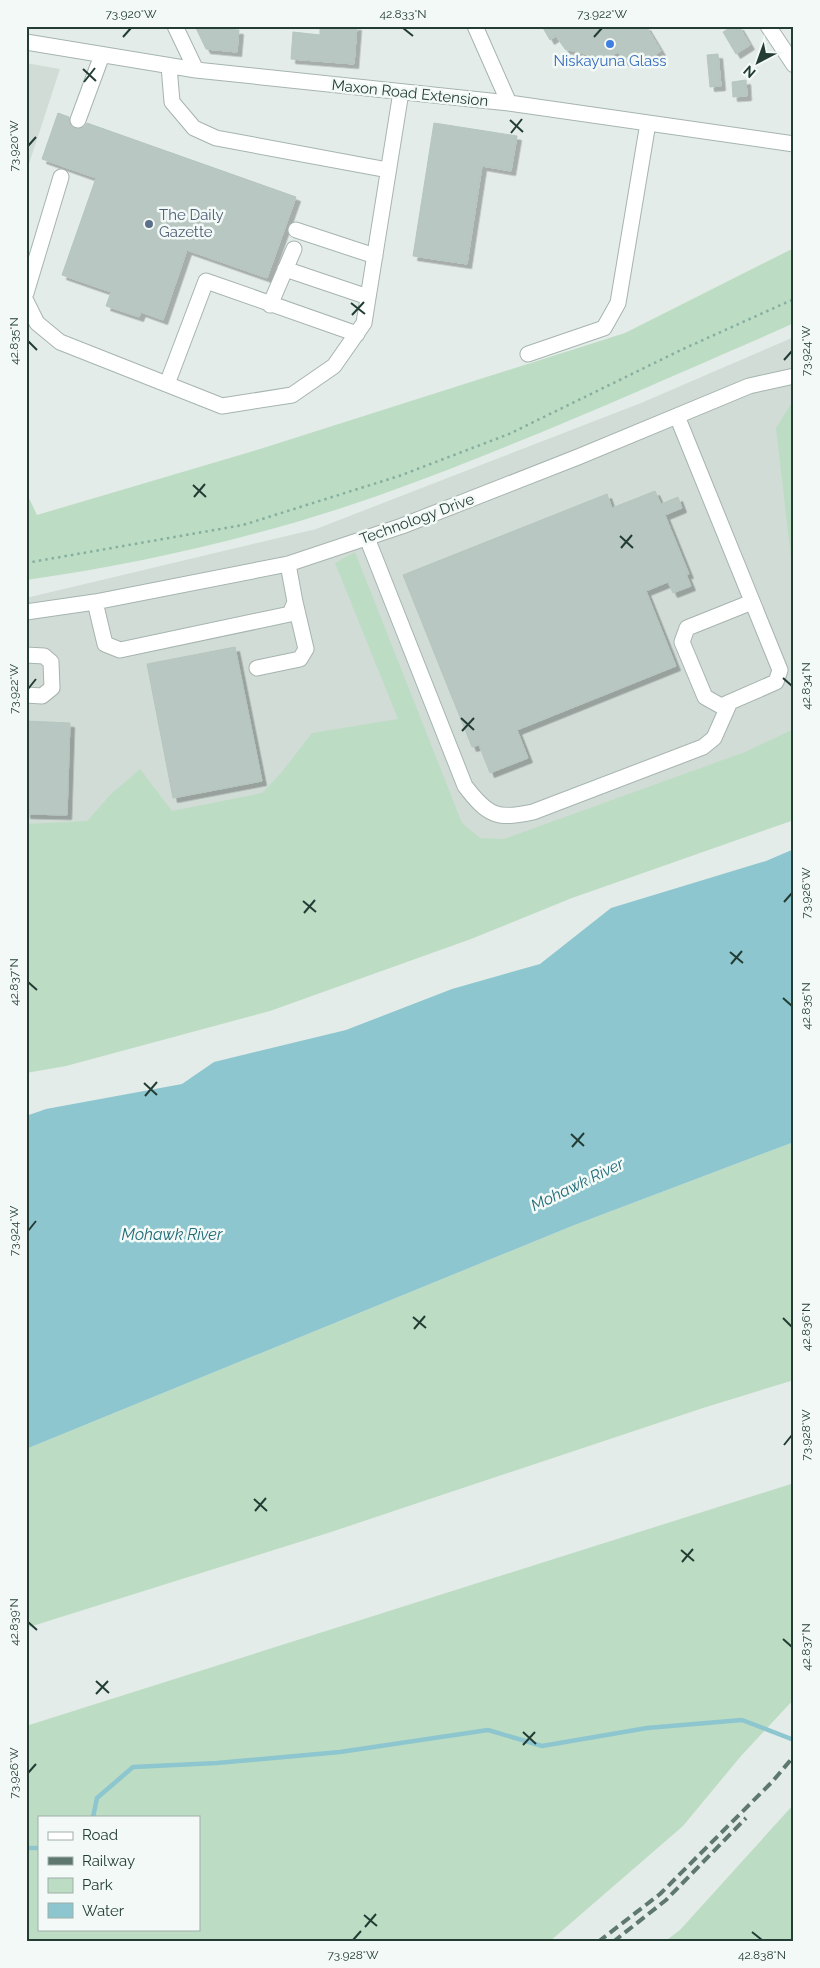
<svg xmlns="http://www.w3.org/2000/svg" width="820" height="1968" font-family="Raleway,sans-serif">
<defs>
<filter id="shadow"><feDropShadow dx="4.5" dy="4.5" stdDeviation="0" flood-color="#0004"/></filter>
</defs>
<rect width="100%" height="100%" fill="#e3ece8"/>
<!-- built -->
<path fill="#d1dcd7" d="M26,63L60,69L26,173Z
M794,337V758L490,854L26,879V598L316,529L641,403Z"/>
<!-- green -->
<path fill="#bddcc4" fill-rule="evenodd" d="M794,248V323L765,336C638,391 511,448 380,495C270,534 142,564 26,580V492L37,515L260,449L625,333Z
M794,399V584L776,428Z
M355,552L462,823L480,838L504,839L745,752L794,729V820L572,898L471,939L270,1011L66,1066L26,1073V824L87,821L110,795L140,769L172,811L262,793L281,773L312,733L398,719L335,563Z
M794,1142V1380L703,1408L328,1533L26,1628V1449L572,1226Z
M794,1483V1699L741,1756L683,1826L549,1942H26V1726ZM39,1817H199V1929H39Z
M794,1804V1942H664L680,1930Z"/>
<!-- water -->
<path fill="#8dc6cf" d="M794,849V1142L572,1226L26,1449V1116L46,1109L182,1084L214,1062L346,1030L452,989L540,964L611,908L766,861Z"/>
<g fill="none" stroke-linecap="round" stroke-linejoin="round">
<!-- stream -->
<path stroke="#8dc6cf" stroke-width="4.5" d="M93,1817L97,1798L133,1767L217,1763L340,1752L488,1730L542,1746L647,1728L742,1720L794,1740
M26,1848H39"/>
</g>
<!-- building -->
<path fill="#b8c7c1" stroke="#b5c6bf" filter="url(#shadow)" d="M195,26H220L221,29L239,30L237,52L206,49Z
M320,26H357L354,64L291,59L293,32L320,35Z
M542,26H646L661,51L642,62L624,61L618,52L604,59L565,49L556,36L550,40Z
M733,26H739L750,45L736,54L723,32Z
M718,54L721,86L710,87L707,55Z
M746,80L747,96L733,97L732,82Z
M58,113L69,117L71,126L75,129L84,127L87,123L296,197L267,278L187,250L163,320L141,312L139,317L106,306L111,292L62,275L96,178L42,159Z
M434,123L517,136L511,171L482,166L467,264L413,256Z
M655,491L661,504L678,497L682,508L665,515L689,574H686L691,586L673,593L668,582L646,591L676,666L517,730L528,758L490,773L479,745L472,747L403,575L607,494L612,508Z
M235,647L262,781L173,798L147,664Z
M26,721L70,723L67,815L26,814Z"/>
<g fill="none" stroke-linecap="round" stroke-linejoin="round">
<!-- minor casing -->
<g stroke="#a6b4af" stroke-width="17">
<path id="minor" d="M175,26L196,70
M475,26L509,103
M768,26L794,65
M26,42L196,70L509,103L794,144
M169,66L172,102L194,128L216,138L388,170
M78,120L102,55
M296,230L375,256
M285,269L368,297
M26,293L61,177
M26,301L37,323L60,342L222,406L292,395L334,366L364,323L401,92
M270,305L294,249
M528,354L604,328L618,303L648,123
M167,384L206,281L357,334
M677,416L780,670L776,682L721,706L705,697L682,642L687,628L752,602
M367,538L465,786C488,816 497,820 533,812L703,747L714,738L730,702
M95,602L105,644L120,650L290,614L295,602L288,564
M26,612L95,602L288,564L402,526L578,457L749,386L794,376
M26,655L44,656L51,662L52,688L42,696L26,695
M257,668L300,659L306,649L295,602"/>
</g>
<!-- path -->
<path stroke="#85afa0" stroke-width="2.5" stroke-dasharray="2.5 4" stroke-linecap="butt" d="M26,563L243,525L399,476L509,434L683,349L794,299"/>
<!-- minor -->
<use href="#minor" stroke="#fff" stroke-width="15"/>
<!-- rail -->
<path stroke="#5e7870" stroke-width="4" stroke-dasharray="10 5" stroke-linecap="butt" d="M598,1942L660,1894L772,1782L794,1756
M613,1942L666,1900L746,1818"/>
</g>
<!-- ticks -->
<path fill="none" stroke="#233d35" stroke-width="2" d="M403,28L413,36M123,37L131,28M594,37L602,28M83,69L96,81M84,82L95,68M510,120L523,132M511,133L522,119M28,146L36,137M351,303L365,314M352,315L364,302M28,341L37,350M784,360L792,351M193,485L206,497M194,497L205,484M620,536L633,548M621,548L632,535M783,678L792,686M28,689L36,679M461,718L474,730M462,731L474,718M303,901L316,912M784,902L792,893M304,913L315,900M730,952L743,963M731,964L742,951M28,982L37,990M783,998L792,1006M144,1083L157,1095M145,1096L157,1082M571,1134L584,1146M572,1147L584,1133M28,1231L36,1221M413,1317L426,1328M783,1318L792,1327M414,1329L425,1316M784,1445L792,1435M254,1499L267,1511M255,1511L266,1498M681,1550L694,1561M682,1562L693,1549M28,1622L37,1630M783,1639L792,1647M96,1681L109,1693M96,1694L108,1681M523,1732L536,1744M523,1745L535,1732M28,1773L36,1764M364,1915L377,1926M365,1927L376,1914M752,1932L762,1940M353,1940L361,1931"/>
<!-- markers -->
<circle fill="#3f7fe0" stroke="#f3f9f6" stroke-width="2" cx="610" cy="44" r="5"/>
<circle fill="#5c6f8a" stroke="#f3f9f6" stroke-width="2" cx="149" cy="224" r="5"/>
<g text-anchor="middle" stroke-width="5" stroke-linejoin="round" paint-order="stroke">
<!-- shop labels -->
<g font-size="15" fill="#366cbe" stroke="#f3f9f6">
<text x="610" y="66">Niskayuna Glass</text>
</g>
<!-- street labels -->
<g font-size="15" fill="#233d35" stroke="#f3f9f6">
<text transform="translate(410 93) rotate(6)" y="5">Maxon Road Extension</text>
<text transform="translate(417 519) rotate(-20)" y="5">Technology Drive</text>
</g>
<!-- service labels -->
<g font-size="15" fill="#4e5e75" stroke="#f3f9f6" text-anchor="start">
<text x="159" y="220">The Daily<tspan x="159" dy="17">Gazette</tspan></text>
</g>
<!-- water labels -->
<g font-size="16" font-style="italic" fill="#1f6a77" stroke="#f3f9f6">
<text transform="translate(577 1184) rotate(-26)" y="6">Mohawk River</text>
<text x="172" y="1240">Mohawk River</text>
</g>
</g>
<!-- border -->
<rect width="820" height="1968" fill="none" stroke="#f3f9f6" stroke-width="55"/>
<!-- legend -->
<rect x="38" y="1816" width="162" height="115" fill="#f3f9f6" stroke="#a0aea9"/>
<rect x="48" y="1832" width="25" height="8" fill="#ffffff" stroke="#a0aea9"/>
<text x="82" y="1840" font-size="15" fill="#233d35">Road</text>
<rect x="48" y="1857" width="25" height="8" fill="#5e7870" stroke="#a0aea9"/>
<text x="82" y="1866" font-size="15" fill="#233d35">Railway</text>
<rect x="48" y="1878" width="25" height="15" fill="#bddcc4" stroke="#a0aea9"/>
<text x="82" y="1890" font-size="15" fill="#233d35">Park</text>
<rect x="48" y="1903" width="25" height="15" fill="#8dc6cf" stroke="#a0aea9"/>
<text x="82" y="1916" font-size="15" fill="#233d35">Water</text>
<!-- north arrow -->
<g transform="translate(758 62) rotate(221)" stroke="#f3f9f6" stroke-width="4" paint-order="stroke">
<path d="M0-4L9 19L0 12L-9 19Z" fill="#233d35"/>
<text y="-8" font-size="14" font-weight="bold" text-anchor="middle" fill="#233d35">N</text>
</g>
<rect x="28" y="28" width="764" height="1912" fill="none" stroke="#233d35" stroke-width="2"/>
<g font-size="12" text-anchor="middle" fill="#233d35">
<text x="131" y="18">73.920°W</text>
<text x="403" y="18">42.833°N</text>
<text x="602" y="18">73.922°W</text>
<text transform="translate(14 146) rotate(-90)" y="4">73.920°W</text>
<text transform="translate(14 341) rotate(-90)" y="4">42.835°N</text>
<text transform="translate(806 351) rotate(-90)" y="4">73.924°W</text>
<text transform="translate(806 686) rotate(-90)" y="4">42.834°N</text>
<text transform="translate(14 689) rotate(-90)" y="4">73.922°W</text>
<text transform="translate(806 893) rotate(-90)" y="4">73.926°W</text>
<text transform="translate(14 982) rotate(-90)" y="4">42.837°N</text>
<text transform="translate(806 1006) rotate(-90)" y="4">42.835°N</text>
<text transform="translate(14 1231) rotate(-90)" y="4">73.924°W</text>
<text transform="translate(806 1327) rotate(-90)" y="4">42.836°N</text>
<text transform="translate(806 1435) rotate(-90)" y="4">73.928°W</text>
<text transform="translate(14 1622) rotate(-90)" y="4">42.839°N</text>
<text transform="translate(806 1647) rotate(-90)" y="4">42.837°N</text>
<text transform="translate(14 1773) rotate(-90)" y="4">73.926°W</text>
<text x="353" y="1959">73.928°W</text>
<text x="762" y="1959">42.838°N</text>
</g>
</svg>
